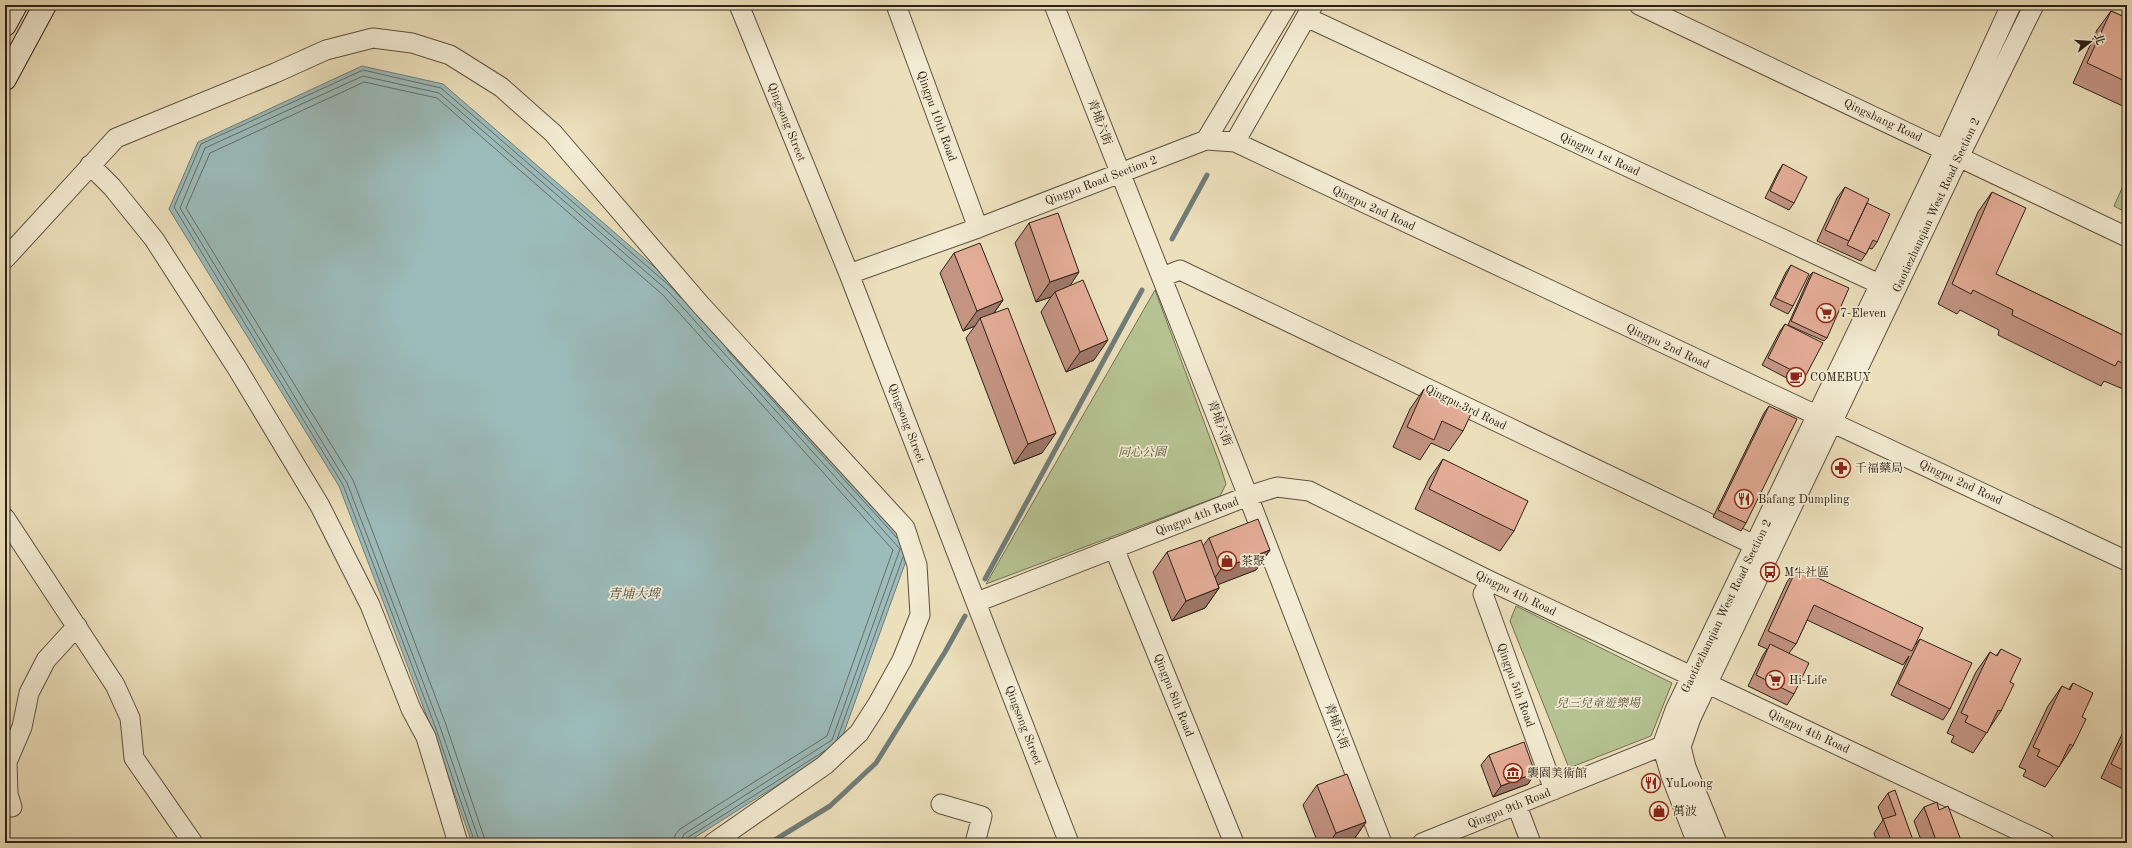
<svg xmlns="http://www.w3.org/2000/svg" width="2132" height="848" font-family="'Old Standard TT','Noto Serif TC',serif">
<rect width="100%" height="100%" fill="#ece0bc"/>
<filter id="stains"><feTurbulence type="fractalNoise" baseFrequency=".005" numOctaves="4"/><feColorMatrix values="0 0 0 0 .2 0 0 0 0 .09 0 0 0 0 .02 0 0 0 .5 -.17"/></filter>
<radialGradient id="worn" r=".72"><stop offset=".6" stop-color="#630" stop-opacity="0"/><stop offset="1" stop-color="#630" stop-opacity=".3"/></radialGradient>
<!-- green -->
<path fill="#b6c292" stroke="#727254" d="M2127,177V213L2114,206Z
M1155,290L1219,462L1226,484L1220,496L986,584Z
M1516,606L1672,683L1651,736L1569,768L1510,621Z"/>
<!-- water -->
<path fill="#9cbbba" stroke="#707d78" d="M362,66L443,84L674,284L911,547L839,746L686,843H472L431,727L339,486L169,209L198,142Z"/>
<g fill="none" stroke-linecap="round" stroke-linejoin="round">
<!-- shore -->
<path stroke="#646e68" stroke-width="1" d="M727,350L897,538
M837,739L903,557
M475,843L435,726L343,485L174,207L201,144L363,70L441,88L671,287L681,298
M480,843L439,724L347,483L180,208L205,148L363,76L439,93L668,291L900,549L832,740L684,834L680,843
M486,843L445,722L353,480L186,208L210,153L364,82L437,98L663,295L893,550L827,736L680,829L675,835L674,843
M685,843L687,838L826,750"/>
<!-- stream -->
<path stroke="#707d78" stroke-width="5" d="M1172,239L1207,175
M985,579L1142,290
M770,843L830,806L876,763L945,652L965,616"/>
<!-- minor casing -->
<g stroke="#5d5140" stroke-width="21">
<path id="minor" d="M739,5L849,274L1069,843
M896,5L978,228
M1054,5L1248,496L1382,843
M1639,5L2127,237
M1306,17L1890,289
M1206,140L1235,142L2127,561
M1235,142L1313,5
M90,165L112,187L154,239L237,368L320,506L370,605L411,709L426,737L458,843
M5,259L116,138L275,73L326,50L373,38L412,43L450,55L501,87L553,133L700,304L905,528L917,565L920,615L902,660L877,705L859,733L825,765L713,843
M849,274L978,228L1206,140L1287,5
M1162,277L1180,270L1767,551
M5,518L115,685L130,718L134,758L193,843
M1114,548L1234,843
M1490,581L1483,594L1554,790
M977,602L1248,496L1277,487L1309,491L1490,581L2045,843
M941,804L982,816L975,843
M1517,806L1531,843
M12,807L8,794L7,762L22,727L29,693L46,660L77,626
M1422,843L1662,746
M1697,843L1671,776L1662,746L1675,710L1945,149L2011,5
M1717,843L1686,767L1681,747L1691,718L1959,157L2034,5"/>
</g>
<!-- secondary casing -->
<g stroke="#2d2116" stroke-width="24">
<path id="secondary" d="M5,25L16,5
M5,79L45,5"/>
</g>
<!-- minor -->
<use href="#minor" stroke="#f3ebd3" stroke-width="19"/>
<!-- secondary -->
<use href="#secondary" stroke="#f3ebd3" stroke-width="22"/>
</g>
<!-- wall -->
<path fill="#c39482" stroke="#2d2116" d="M2111,11L2127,18V108L2073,83L2097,30Z
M1783,164L1794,203L1789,210L1765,198L1778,172Z
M1845,187L1867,203L1877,242L1872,249L1869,248L1866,254L1861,261L1817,241L1837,198Z
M1992,192L1996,274L2127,337V383L2123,389L2104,381L2101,386L1998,335L1999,330L1960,310L1957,314L1938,304L1978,212Z
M1029,223L1070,285L1094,360L1066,372L1041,312L1051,297L1036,302L1015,243Z
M954,253L1003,300L994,313L1042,453L1014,464L966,338L975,326L963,331L940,273Z
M1791,265L1793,306L1788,314L1770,305L1786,272Z
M1813,272L1827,338L1824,341L1788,325L1810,275Z
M1785,324L1805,377L1800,385L1762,365L1780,331Z
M1424,389L1463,431L1449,451L1431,443L1420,460L1393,447L1410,409Z
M1769,406L1746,523L1741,531L1713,517L1764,413Z
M1443,459L1514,531L1500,551L1415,509L1429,479Z
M1209,538L1270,550L1256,570L1218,584L1219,588L1205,608L1172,621L1153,572L1167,552L1203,546Z
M1797,568L1915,645L1920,639L1950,709L1943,720L1891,695L1909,656L1903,665L1807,620L1796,644L1789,653L1794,694L1787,705L1748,686L1763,655L1767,649L1758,645L1787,582Z
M2001,649L2010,682L2001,711L1973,753L1951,742L1954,736L1947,733L1976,672L1990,652L1996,656Z
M2073,683L2082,717L2073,746L2045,787L2023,776L2026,770L2019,767L2048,706L2062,686L2068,690Z
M2127,726V802L2123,799L2127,791L2101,778L2124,730Z
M1489,755L1535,773L1528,784L1493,797L1481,765Z
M1317,785L1366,822L1352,842L1348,843H1318L1303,805Z
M1888,793L1914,843H1877L1874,833L1883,820L1878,807Z
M1924,807L1962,843H1922L1914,821Z"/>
<!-- shaded-wall -->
<path fill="#9f786a" stroke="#2d2116" d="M1079,272L1066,292H1055L1051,297L1036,302L1050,282Z
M1003,300L989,320L980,318L975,326L963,331L977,311Z
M1108,340L1094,360L1066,372L1080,352Z
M1056,433L1042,453L1014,464L1028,444Z
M1270,550L1256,570L1207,589L1221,569Z
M1219,588L1205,608L1172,621L1186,601Z
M1535,773L1528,784L1493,797L1501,786Z
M1366,822L1352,842L1348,843H1329L1336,833Z"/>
<!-- building -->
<path fill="#e3ac97" stroke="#2d2116" d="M2111,11L2127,18V82L2087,63Z
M1783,164L1807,177L1794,203L1770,191Z
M1845,187L1869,199L1849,241L1825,230Z
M1992,192L2026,208L1996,274L2127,337V365L2118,361L2115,366L2012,315L2013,310L1973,290L1971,294L1952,284Z
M1867,203L1890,214L1877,242L1873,240L1866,254L1847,245L1849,241Z
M1058,213L1079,272L1050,282L1029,223Z
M980,243L1003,300L977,311L954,253Z
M1791,265L1809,274L1793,306L1775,298Z
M1813,272L1849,288L1827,338L1791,321Z
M1083,280L1108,340L1080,352L1055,292Z
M1008,308L1056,433L1028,444L980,318Z
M1785,324L1823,343L1805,377L1768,358Z
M1424,389L1472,412L1463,431L1442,421L1434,440L1407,427Z
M1769,406L1797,419L1746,523L1718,510Z
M1443,459L1528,501L1514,531L1429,489Z
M1258,519L1270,550L1221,569L1209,538Z
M1201,540L1219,588L1186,601L1167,552Z
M1797,568L1923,628L1912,651L1814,605L1796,644L1768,631Z
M1920,639L1972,663L1950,709L1898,684Z
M1770,644L1809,663L1794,694L1756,675Z
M2001,649L2021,659L2010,682L2014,684L2001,711L1998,710L1987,733L1965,722L1968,716L1961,713L1990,652L1997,656Z
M2073,683L2093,693L2082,717L2086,719L2073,746L2070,744L2059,767L2037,756L2040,750L2033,747L2062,686L2070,690Z
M2127,731V772L2111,764Z
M1524,742L1535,773L1501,786L1489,755Z
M1347,774L1366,822L1336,833L1317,785Z
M1895,790L1914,843H1892L1883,819L1896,815L1888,793Z
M1937,802L1939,810L1948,806L1962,843H1937L1924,807Z"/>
<!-- icons -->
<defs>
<g id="supermarket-ring" transform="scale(1)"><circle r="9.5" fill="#f3ebd3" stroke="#8f2418" stroke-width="1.5"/><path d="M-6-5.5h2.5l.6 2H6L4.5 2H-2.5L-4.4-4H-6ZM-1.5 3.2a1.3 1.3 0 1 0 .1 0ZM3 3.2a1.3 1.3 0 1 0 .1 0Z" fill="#8f2418"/></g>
<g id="cafe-ring" transform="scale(1)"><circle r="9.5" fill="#f3ebd3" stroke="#8f2418" stroke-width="1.5"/><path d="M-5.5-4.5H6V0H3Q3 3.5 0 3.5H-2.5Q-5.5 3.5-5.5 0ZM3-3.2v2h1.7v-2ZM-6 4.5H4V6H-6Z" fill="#8f2418"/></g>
<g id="pharmacy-ring" transform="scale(1)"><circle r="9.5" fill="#f3ebd3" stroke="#8f2418" stroke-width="1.5"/><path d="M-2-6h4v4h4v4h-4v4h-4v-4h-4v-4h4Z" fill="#8f2418"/></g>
<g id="restaurant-ring" transform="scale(1)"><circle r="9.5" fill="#f3ebd3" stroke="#8f2418" stroke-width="1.5"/><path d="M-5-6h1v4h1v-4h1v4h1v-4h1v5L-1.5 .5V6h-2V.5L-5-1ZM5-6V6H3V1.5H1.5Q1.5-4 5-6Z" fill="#8f2418"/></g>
<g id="shop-ring" transform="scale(1)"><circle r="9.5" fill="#f3ebd3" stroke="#8f2418" stroke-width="1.5"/><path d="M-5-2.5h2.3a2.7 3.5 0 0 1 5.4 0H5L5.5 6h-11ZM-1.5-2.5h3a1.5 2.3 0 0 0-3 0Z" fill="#8f2418"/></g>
<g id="bus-ring" transform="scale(1)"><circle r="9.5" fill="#f3ebd3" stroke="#8f2418" stroke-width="1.5"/><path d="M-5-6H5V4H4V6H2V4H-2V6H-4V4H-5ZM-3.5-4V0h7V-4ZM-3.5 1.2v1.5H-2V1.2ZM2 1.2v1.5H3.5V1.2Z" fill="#8f2418"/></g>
<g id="museum-ring" transform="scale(1)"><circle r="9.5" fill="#f3ebd3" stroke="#8f2418" stroke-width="1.5"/><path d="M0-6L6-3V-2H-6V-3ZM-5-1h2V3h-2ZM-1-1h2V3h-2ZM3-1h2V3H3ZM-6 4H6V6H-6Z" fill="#8f2418"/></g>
</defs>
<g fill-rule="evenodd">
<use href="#supermarket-ring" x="1826" y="313"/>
<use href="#cafe-ring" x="1796" y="377"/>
<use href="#pharmacy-ring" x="1841" y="468"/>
<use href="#restaurant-ring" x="1744" y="499"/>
<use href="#shop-ring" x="1227" y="561"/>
<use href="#bus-ring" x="1770" y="572"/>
<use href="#supermarket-ring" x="1775" y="680"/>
<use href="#museum-ring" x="1513" y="773"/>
<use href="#restaurant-ring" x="1651" y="783"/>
<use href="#shop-ring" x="1659" y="811"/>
</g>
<g text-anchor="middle" stroke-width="3.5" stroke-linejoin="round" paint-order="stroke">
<!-- street labels -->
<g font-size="12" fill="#2d2116" stroke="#f3ebd3">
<text transform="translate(937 116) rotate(70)" y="4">Qingpu 10th Road</text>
<text transform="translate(1883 120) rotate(25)" y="4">Qingshang Road</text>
<text transform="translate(787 122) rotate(68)" y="4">Qingsong Street</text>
<text transform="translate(1100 122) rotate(69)" y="4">青埔六街</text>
<text transform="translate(1600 154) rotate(25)" y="4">Qingpu 1st Road</text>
<text transform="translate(1101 180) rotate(-21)" y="4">Qingpu Road Section 2</text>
<text transform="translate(1936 205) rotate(-65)" y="4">Gaotiezhanqian West Road Section 2</text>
<text transform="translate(1374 208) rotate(25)" y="4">Qingpu 2nd Road</text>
<text transform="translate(1668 346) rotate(25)" y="4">Qingpu 2nd Road</text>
<text transform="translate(1466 407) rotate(26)" y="4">Qingpu 3rd Road</text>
<text transform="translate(907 423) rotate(69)" y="4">Qingsong Street</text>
<text transform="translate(1220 423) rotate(69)" y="4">青埔六街</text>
<text transform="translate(1961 482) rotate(25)" y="4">Qingpu 2nd Road</text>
<text transform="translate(1197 516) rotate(-21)" y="4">Qingpu 4th Road</text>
<text transform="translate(1516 593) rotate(26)" y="4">Qingpu 4th Road</text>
<text transform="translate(1726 606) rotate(-64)" y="4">Gaotiezhanqian West Road Section 2</text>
<text transform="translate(1516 685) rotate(70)" y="4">Qingpu 5th Road</text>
<text transform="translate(1174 695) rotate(68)" y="4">Qingpu 8th Road</text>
<text transform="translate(1024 725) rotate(69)" y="4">Qingsong Street</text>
<text transform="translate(1337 726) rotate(69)" y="4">青埔六街</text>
<text transform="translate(1809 731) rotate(25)" y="4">Qingpu 4th Road</text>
<text transform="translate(1509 808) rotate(-22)" y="4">Qingpu 9th Road</text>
</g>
<!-- poi labels -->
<g font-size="12" fill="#2d2116" stroke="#f3ebd3" text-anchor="start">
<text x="1840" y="317">7-Eleven</text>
<text x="1810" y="381">COMEBUY</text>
<text x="1855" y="472">千福藥局</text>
<text x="1758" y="503">Bafang Dumpling</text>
<text x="1241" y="565">茶聚</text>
<text x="1784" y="576">M+社區</text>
<text x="1789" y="684">Hi-Life</text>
<text x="1527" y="777">襲園美術館</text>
<text x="1665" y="787">YuLoong</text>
<text x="1673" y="815">萬波</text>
</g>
<!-- park labels -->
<g font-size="12" font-style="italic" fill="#56513b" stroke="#f3ebd3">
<text x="1142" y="456">同心公園</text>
<text x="1598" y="707">兒三兒童遊樂場</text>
</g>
<!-- water labels -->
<g font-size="13" font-style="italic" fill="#4e4f47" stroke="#f3ebd3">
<text x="634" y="598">青埔大埤</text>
</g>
</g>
<!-- margin -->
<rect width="2132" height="848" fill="none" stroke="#ece0bc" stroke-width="20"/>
<rect x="6" y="6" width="2120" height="836" fill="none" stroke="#2d2116" stroke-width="2"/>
<rect x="10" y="10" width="2112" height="828" fill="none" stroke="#2d2116"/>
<!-- north arrow -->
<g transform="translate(2090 42) rotate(73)" stroke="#f3ebd3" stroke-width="3" paint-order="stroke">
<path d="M0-3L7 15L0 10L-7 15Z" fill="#2d2116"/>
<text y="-6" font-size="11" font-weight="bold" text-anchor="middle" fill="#2d2116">北</text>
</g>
<rect width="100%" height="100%" filter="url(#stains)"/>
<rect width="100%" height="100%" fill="url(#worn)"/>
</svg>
